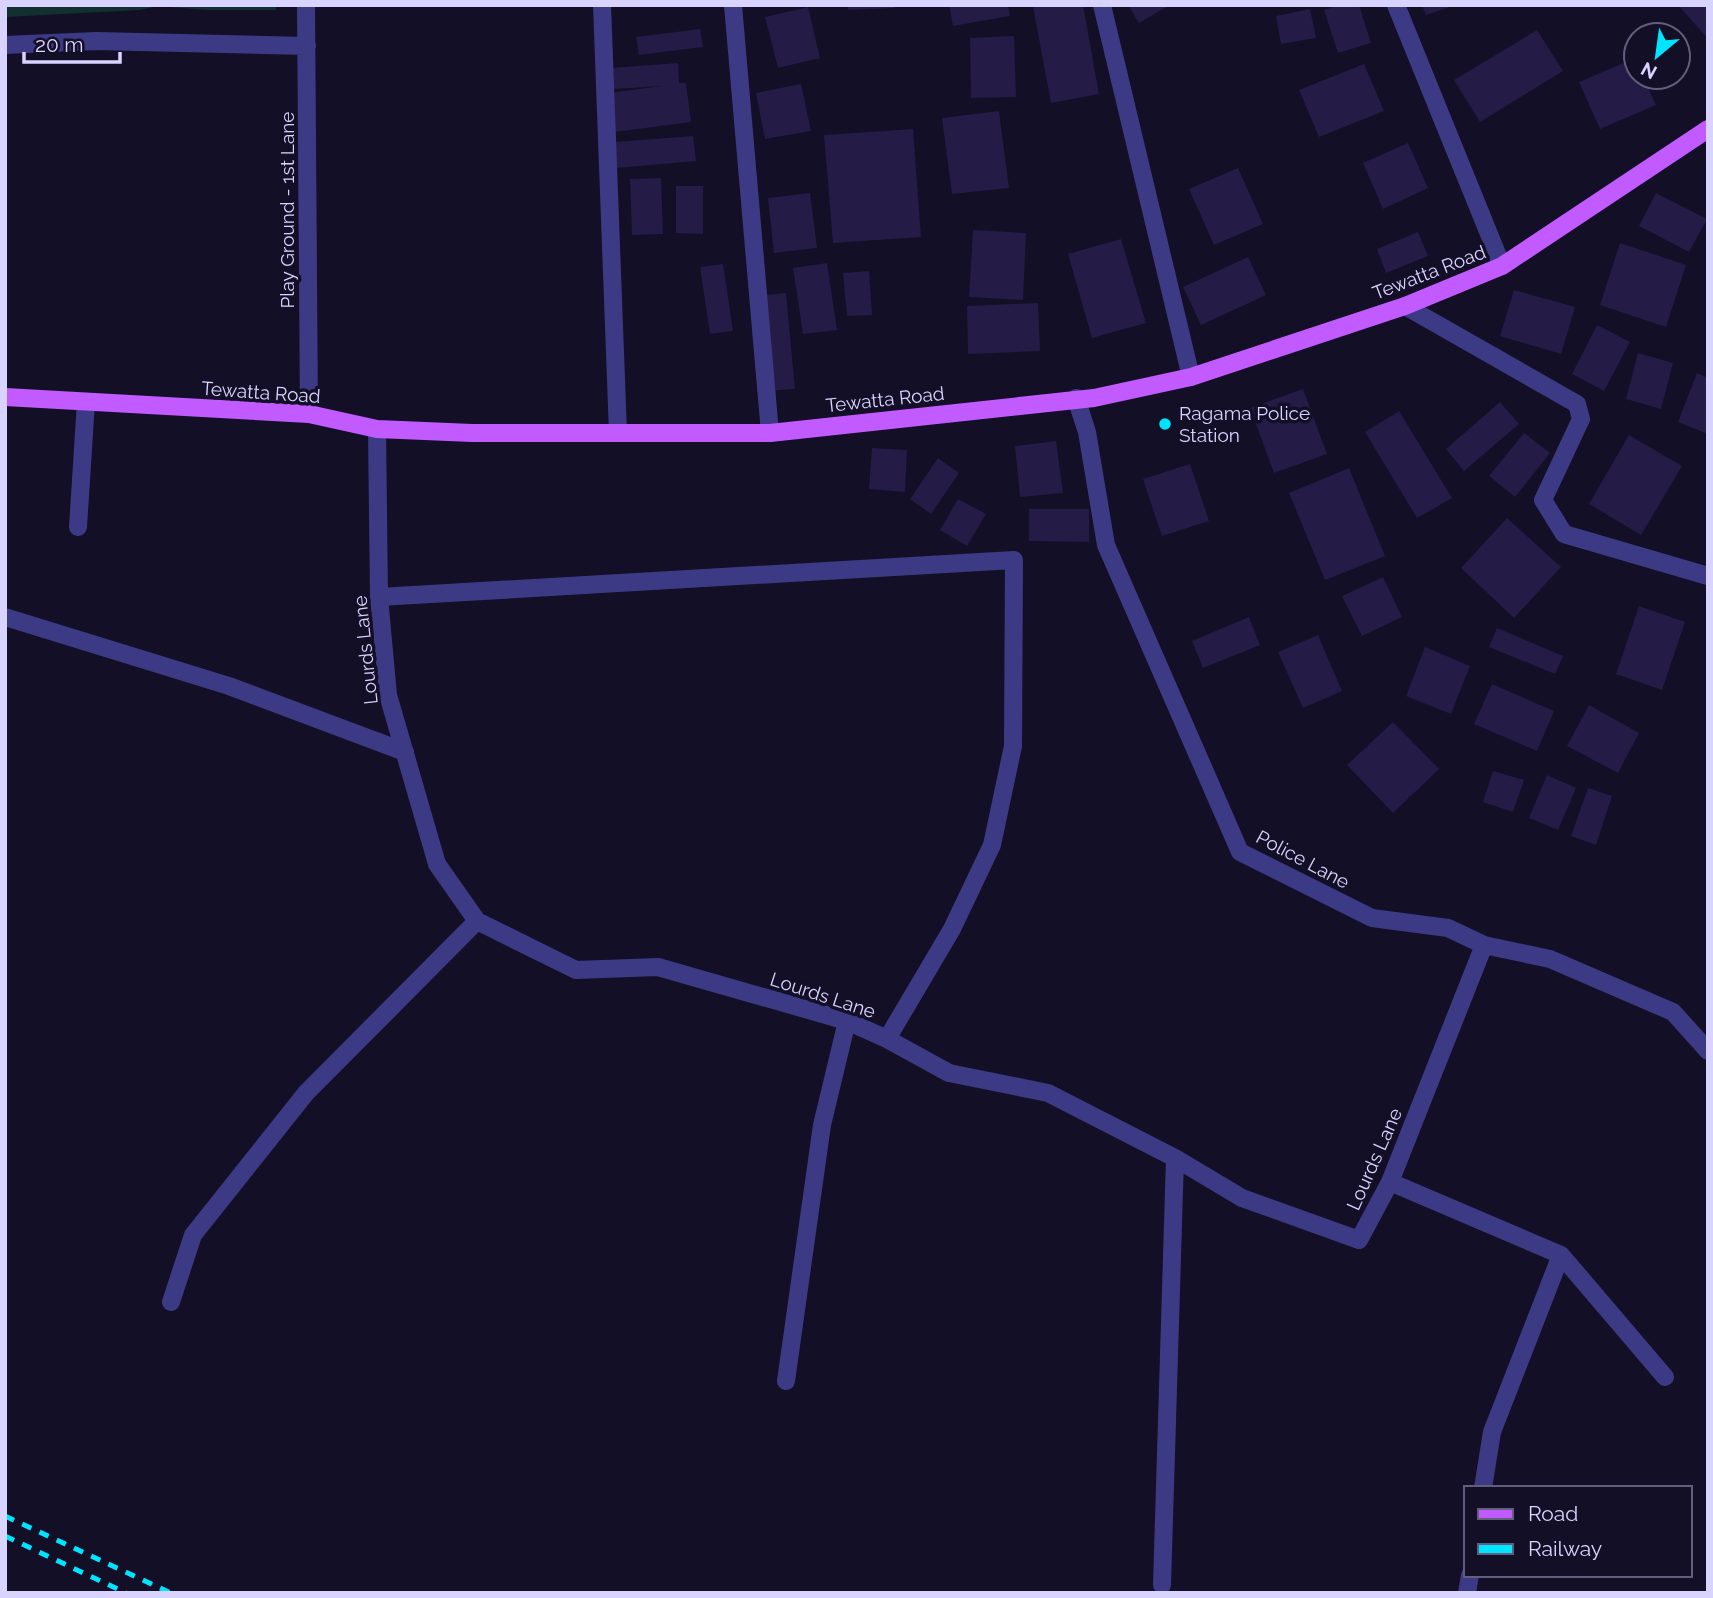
<svg xmlns="http://www.w3.org/2000/svg" width="1713" height="1598" font-family="Raleway,sans-serif">
<rect width="100%" height="100%" fill="#130f26"/>
<!-- green -->
<path fill="#12302f" d="M5,5H276V10H207L158,6L140,10L5,17Z"/>
<!-- building -->
<path fill="#241b47" d="M848,5H895V8L848,10Z
M949,5H1008L1010,16L953,26Z
M1040,5H1083L1099,94L1051,103L1033,6Z
M1128,5H1170L1139,23Z
M1340,5H1359L1371,43L1338,53L1324,10Z
M1422,5H1453V6L1426,15Z
M1678,5H1708V39Z
M808,7L820,58L778,68L765,17Z
M1310,9L1316,38L1281,44L1276,16Z
M700,29L703,47L639,55L636,37Z
M1537,30L1563,71L1480,122L1454,80Z
M1014,36L1016,97L971,98L970,38Z
M1635,58L1636,77H1643L1656,105L1600,129L1579,82Z
M678,63L679,83H686L691,122L615,132L609,93L661,86L613,89L611,68Z
M1364,64L1384,111L1319,137L1299,90Z
M801,84L811,131L765,139L756,93Z
M999,111L1009,188L952,194L942,118Z
M913,129L921,237L833,243L824,135Z
M693,136L696,161L605,169L602,143Z
M1408,143L1428,188L1383,209L1363,163Z
M1238,168L1263,224L1214,245L1189,189Z
M661,178L663,234L632,235L630,179Z
M676,186H703V234L676,233Z
M810,193L817,248L774,253L768,198Z
M1656,193L1707,219L1689,252L1639,226Z
M973,230L1026,233L1023,300L969,297Z
M1418,232L1428,256L1386,273L1377,249Z
M1121,239L1146,323L1092,338L1068,254Z
M1620,243L1686,265L1666,327L1600,305Z
M1248,257L1266,295L1201,325L1183,287Z
M827,263L837,330L803,334L793,268Z
M723,264L733,331L710,334L700,267Z
M869,271L872,315L847,316L843,273Z
M1514,290L1575,307L1561,354L1500,336Z
M786,293L795,389L764,391L755,296Z
M1038,303L1040,351L968,354L967,306Z
M1597,325L1630,342L1604,391L1572,374Z
M1638,353L1673,363L1661,409L1626,399Z
M1697,373L1708,378V434L1678,422Z
M1303,389L1327,454L1274,473L1250,408Z
M1500,402L1519,424L1464,471L1446,449Z
M1399,411L1452,498L1417,518L1365,432Z
M1524,433L1550,453L1515,497L1489,476Z
M1629,435L1682,466L1641,535L1589,504Z
M1056,441L1063,493L1020,497L1015,446Z
M872,448L907,450L905,492L869,489Z
M938,458L959,473L931,514L910,499Z
M1190,464L1209,521L1162,536L1143,479Z
M1349,468L1385,556L1325,580L1289,493Z
M958,499L986,514L967,546L940,530Z
M1029,509H1089V542L1029,541Z
M1507,518L1561,567L1514,618L1461,568Z
M1383,577L1402,617L1362,636L1342,596Z
M1639,606L1685,622L1662,690L1616,674Z
M1249,617L1260,645L1203,668L1192,641Z
M1497,628L1563,656L1555,674L1489,647Z
M1318,635L1342,691L1303,708L1278,652Z
M1425,647L1470,666L1451,714L1406,696Z
M1492,684L1554,711L1537,751L1474,724Z
M1589,705L1639,733L1618,773L1567,746Z
M1393,722L1439,769L1393,813L1347,765Z
M1493,771L1524,780L1513,812L1483,802Z
M1547,775L1576,788L1558,830L1529,818Z
M1588,788L1612,796L1596,845L1571,836Z"/>
<g fill="none" stroke-linecap="round" stroke-linejoin="round">
<!-- minor -->
<path stroke="#3d3a85" stroke-width="18" d="M306,5L309,414
M602,5L618,433
M733,5L770,433
M1102,5L1191,377
M1396,5L1502,266
M5,45L96,41L307,46
M1405,306L1577,404L1581,419L1543,500L1564,534L1708,576
M1076,398L1087,432L1106,545L1240,852L1372,918L1448,928L1484,945L1550,959L1673,1012L1708,1051
M377,429L379,597L388,695L437,864L477,921L576,970L658,967L847,1021L887,1039L949,1073L1048,1093L1175,1158L1242,1198L1359,1240L1390,1182L1484,945
M78,527L86,402
M379,597L1014,560L1013,746L992,845L952,929L887,1039
M5,617L229,686L405,752
M1390,1182L1561,1255L1492,1432L1483,1488
M1561,1255L1665,1377
M171,1302L193,1235L306,1093L477,921
M786,1381L822,1125L847,1021
M1162,1585L1175,1158
M1467,1593L1470,1575"/>
<!-- major -->
<path stroke="#c25bff" stroke-width="18" d="M5,397L309,414L377,429L472,433H770L1094,398L1191,377L1405,306L1502,266L1708,129"/>
<!-- rail -->
<path stroke="#00e5ff" stroke-width="5" stroke-dasharray="10 9" stroke-linecap="butt" d="M5,1516L171,1593
M5,1536L126,1593"/>
</g>
<!-- markers -->
<circle fill="#00e5ff" stroke="#130f26" stroke-width="2.5" cx="1165" cy="424" r="7"/>
<g text-anchor="middle" stroke-width="7" stroke-linejoin="round" paint-order="stroke">
<!-- street labels -->
<g font-size="19" fill="#d9d4ff" stroke="#130f26">
<text transform="translate(287 210) rotate(-90)" y="7">Play Ground - 1st Lane</text>
<text transform="translate(1429 272) rotate(-21)" y="7">Tewatta Road</text>
<text transform="translate(261 392) rotate(4)" y="7">Tewatta Road</text>
<text transform="translate(885 399) rotate(-6)" y="7">Tewatta Road</text>
<text transform="translate(365 650) rotate(-96)" y="7">Lourds Lane</text>
<text transform="translate(1303 859) rotate(28)" y="7">Police Lane</text>
<text transform="translate(823 995) rotate(18)" y="7">Lourds Lane</text>
<text transform="translate(1374 1159) rotate(-66)" y="7">Lourds Lane</text>
</g>
<!-- poi labels -->
<g font-size="19" fill="#d9d4ff" stroke="#130f26" text-anchor="start">
<text x="1179" y="420">Ragama Police<tspan x="1179" dy="22">Station</tspan></text>
</g>
</g>
<!-- border -->
<rect width="1713" height="1598" fill="none" stroke="#d9d4ff" stroke-width="14"/>
<!-- legend -->
<rect x="1464" y="1486" width="228" height="91" fill="#130f26" stroke="#625e7d" stroke-width="2"/>
<rect x="1478" y="1509" width="35" height="10" fill="#c25bff" stroke="#625e7d" stroke-width="2"/>
<text x="1528" y="1521" font-size="21" fill="#d9d4ff">Road</text>
<rect x="1478" y="1544" width="35" height="10" fill="#00e5ff" stroke="#625e7d" stroke-width="2"/>
<text x="1528" y="1556" font-size="21" fill="#d9d4ff">Railway</text>
<!-- north arrow -->
<g transform="translate(1657 56) rotate(209)"><circle r="33" fill="#130f26" stroke="#625e7d" stroke-width="2"/>
<path d="M0-5L12 26L0 18L-12 26Z" fill="#00e5ff"/>
<text y="-10" font-size="19" font-weight="bold" text-anchor="middle" fill="#d9d4ff">N</text>
</g>
<!-- scale -->
<path d="M24 52v10h96v-10" fill="none" stroke="#d9d4ff" stroke-width="3.5"/>
<text x="35" y="52" font-size="21" fill="#d9d4ff" stroke="#130f26" stroke-width="5" paint-order="stroke">20 m</text>
</svg>
